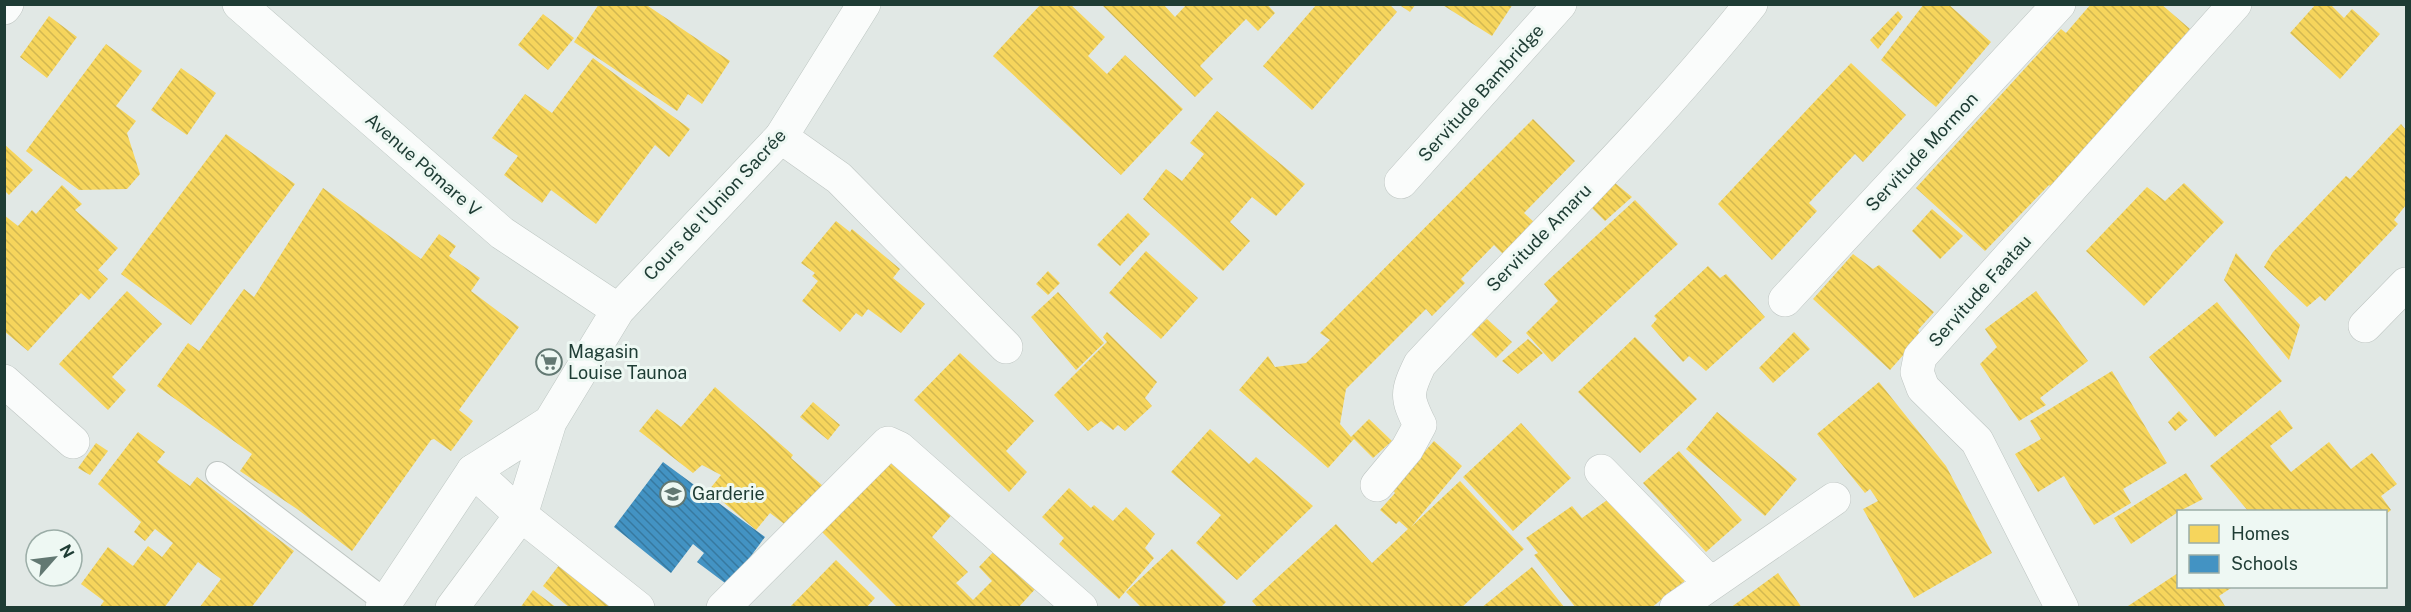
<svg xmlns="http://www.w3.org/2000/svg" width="2411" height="612" font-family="'Public Sans',sans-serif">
<defs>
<pattern id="homes-back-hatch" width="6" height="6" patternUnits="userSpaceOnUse" patternTransform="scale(1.5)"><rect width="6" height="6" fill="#f6d55c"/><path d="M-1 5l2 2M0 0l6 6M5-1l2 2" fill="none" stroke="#d2b851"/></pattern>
<pattern id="schools-back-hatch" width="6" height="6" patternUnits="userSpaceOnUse" patternTransform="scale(1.5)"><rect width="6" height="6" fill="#4393c3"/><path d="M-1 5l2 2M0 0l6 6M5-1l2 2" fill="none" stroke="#37799f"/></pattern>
</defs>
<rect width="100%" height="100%" fill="#e1e8e5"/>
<!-- homes -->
<path fill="url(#homes-back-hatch)" d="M599,4H645L730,61L702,104L688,94L677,111L574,42Z
M1041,4H1070L1105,37L1088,56L1107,74L1125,55L1183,109L1121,175L993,56Z
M1101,4H1163L1175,17L1187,4H1267L1275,13L1258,31L1246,19L1200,66L1213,79L1195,97Z
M1317,4H1389L1397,12L1312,110L1263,66Z
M1398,4H1416L1410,12Z
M1441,4H1513L1492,36Z
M1924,4H1948L1991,42L1936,107L1881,60Z
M2091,4H2161L2190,29L2054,189L2049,185L1985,251L1916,188L2061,29L2066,33Z
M2316,4H2330L2344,18L2352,9L2380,34L2340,79L2290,33Z
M1898,11L1903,17L1878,49L1870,40Z
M543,14L574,38L548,70L518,45Z
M49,16L77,37L47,78L20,57Z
M106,44L142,71L116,106L136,121L127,133L140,174L127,189L79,190L26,151Z
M593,58L690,129L669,157L655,145L596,224L551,190L542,203L504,175L518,156L492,138L525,94L552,113Z
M1851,63L1906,115L1863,162L1855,154L1809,203L1817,211L1772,260L1718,204Z
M181,68L216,93L187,135L151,110Z
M1217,111L1305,184L1276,216L1252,197L1230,222L1250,241L1223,271L1143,199L1166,169L1182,181L1204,154L1190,143Z
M1533,119L1575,161L1524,213L1535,223L1503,254L1494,245L1461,279L1465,283L1432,316L1426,309L1346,389L1340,424L1351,437L1369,419L1392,441L1373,458L1354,439L1328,468L1239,390L1268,356L1275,367L1306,363L1330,340L1320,333Z
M2401,124L2406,130V205L2394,220L2398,224L2325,301L2320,296L2307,307L2264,267L2273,252L2346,176L2350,179Z
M226,134L295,184L191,325L121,274Z
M4,144L33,170L9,195L4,190Z
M1615,183L1632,197L1605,221L1592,208Z
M2184,183L2224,222L2144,306L2086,251L2147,187L2165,201Z
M62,185L82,204L75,210L118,248L98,270L108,279L89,300L81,293L28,351L4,331V215L18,226L32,210L36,214Z
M323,188L421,259L439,234L456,246L449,256L480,278L471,291L519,327L459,410L473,421L451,451L434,439L431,440L352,551L297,509L240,471L252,454L157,386L188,343L199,351L244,289L254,297Z
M1635,200L1678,244L1552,362L1526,333L1558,301L1544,284Z
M1932,209L1963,236L1940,259L1912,231Z
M1128,213L1150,234L1120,266L1097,245Z
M836,221L850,232L852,229L900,269L893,278L925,304L901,333L868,309L862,317L856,313L840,332L802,301L818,281L812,276L815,273L801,263Z
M1146,251L1198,298L1161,339L1109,293Z
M2236,253L2300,325L2289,360L2224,280Z
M1853,254L1873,269L1879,265L1934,312L1918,330L1921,335L1890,370L1813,299Z
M1708,266L1720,278L1726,274L1765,317L1706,371L1689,356L1683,362L1651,326L1657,319L1654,316Z
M1048,271L1060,283L1048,295L1036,284Z
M127,291L162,324L112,377L126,390L108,410L59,364Z
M2036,291L2088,361L2040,398L2046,405L2019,421L1980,364L1997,347L1985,329Z
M1058,292L1104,343L1076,370L1031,317Z
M2217,302L2282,381L2215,437L2149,357Z
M1487,319L1512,342L1496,358L1471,334Z
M1107,332L1157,382L1145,398L1152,406L1125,431L1118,425L1113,430L1101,421L1088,431L1054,395L1107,342L1103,337Z
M1794,332L1810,349L1773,383L1759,368Z
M1635,337L1697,399L1640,453L1578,392Z
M1528,339L1543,353L1518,374L1502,361Z
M960,353L1034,421L1006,451L1027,472L1009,492L914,400Z
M2112,371L2167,463L2123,489L2131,503L2094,525L2064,476L2038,492L2015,454L2041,439L2030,421Z
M1879,382L1946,466L1992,553L1914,598L1863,509L1878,501L1870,489L1865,493L1817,434Z
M715,387L793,455L791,458L823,486L787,526L770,513L756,530L709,490L721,475L702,465L693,473L639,431L657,409L681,427Z
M813,402L840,425L828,440L800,417Z
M2280,410L2293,428L2270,446L2291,472L2329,442L2351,469L2372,453L2397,484L2381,496L2391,510L2386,514V512H2249L2210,466Z
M2179,411L2188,420L2175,431L2168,422Z
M1717,412L1797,479L1765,516L1686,449Z
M1521,423L1571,478L1513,531L1463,477Z
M1210,429L1249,464L1256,457L1313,506L1237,580L1196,543L1221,515L1171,472Z
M138,432L165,452L157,462L190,486L197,477L294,551L251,608H199L221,579L198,562L164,608H99L104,601L81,584L108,547L133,566L148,546L162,557L173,543L155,529L145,541L134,532L141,522L98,484Z
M1434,441L1462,466L1411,527L1460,481L1524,549L1461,608H1258L1252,601L1336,524L1372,563L1408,529L1399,521L1396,524L1380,510L1395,493L1392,489Z
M96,443L108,451L90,475L78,468Z
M1679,451L1742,520L1706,552L1643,483Z
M884,462L905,466L956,510L932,537L968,572L956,583L973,600L992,581L979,567L997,548L1037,587L1018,608H898L818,528Z
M2186,473L2203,499L2178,512L2131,544L2114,518Z
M1069,488L1091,508L1094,505L1113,521L1126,507L1155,534L1145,548L1154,558L1119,599L1059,544L1064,538L1042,517Z
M1610,498L1687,579L1651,608H1576L1534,555L1538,553L1526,538L1572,506L1582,518Z
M1172,549L1226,602L1220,608H1142L1126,592Z
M836,560L875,598L866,608H789Z
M560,564L614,608H570L543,586Z
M1532,567L1565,608H1481Z
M1778,573L1802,608H1730Z
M2178,573V586H2234L2219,596L2226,608H2125Z
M533,590L557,608H520Z"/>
<!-- schools -->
<path fill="url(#schools-back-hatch)" d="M663,462L765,537L729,586L697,562L704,553L693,544L671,573L614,527Z"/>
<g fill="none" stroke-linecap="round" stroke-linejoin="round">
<!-- lane casing -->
<g stroke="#bec5c2" stroke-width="26">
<path id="lane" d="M218,474L386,602"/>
</g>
<!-- street casing -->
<g stroke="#bec5c2" stroke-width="34">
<path id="street" d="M4,8L7,4
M781,137L839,178L1006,347
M1401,182L1560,4
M1785,300L2059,4
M2365,326L2406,284
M4,381L73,442
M473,471L521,515L638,608
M1601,471L1710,583
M1377,485L1407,449L1420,425C1406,397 1406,393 1420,364C1531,245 1649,132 1751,4
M723,608L888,443L899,448L1081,608
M1676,608L1834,499
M2062,608L1977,441L1923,388L1917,372L1920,357L2235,4"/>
</g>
<!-- secondary casing -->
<g stroke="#bdc6c2" stroke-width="34">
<path id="secondary" d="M239,4L502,233L618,310
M382,608L473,471L550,422
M452,608L521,515L550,422L618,310L781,137L864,4"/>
</g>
<!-- lane -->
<use href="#lane" stroke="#fafcfb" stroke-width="24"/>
<!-- street -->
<use href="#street" stroke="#fafcfb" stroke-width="33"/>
<!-- secondary -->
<use href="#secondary" stroke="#fafcfb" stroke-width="33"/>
</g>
<!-- icons -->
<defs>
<g id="supermarket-ring" transform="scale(1.35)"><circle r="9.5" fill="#eef8f3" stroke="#627872" stroke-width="1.5"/><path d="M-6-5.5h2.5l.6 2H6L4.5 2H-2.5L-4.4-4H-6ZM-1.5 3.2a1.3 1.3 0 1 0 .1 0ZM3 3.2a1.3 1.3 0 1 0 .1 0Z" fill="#627872"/></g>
<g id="school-ring" transform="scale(1.35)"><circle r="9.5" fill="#eef8f3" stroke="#627872" stroke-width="1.5"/><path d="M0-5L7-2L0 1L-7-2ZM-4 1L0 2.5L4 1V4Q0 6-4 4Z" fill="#627872"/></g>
</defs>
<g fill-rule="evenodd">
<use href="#supermarket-ring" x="549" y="362"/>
<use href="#school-ring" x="673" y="494"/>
</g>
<g text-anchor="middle" stroke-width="6" stroke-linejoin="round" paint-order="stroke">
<!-- street labels -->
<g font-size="18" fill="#1e3c34" stroke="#eef8f3">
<text transform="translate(1481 93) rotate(-48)" y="6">Servitude Bambridge</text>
<text transform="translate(1922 152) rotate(-47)" y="6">Servitude Mormon</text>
<text transform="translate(423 165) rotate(41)" y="6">Avenue Pōmare V</text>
<text transform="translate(715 205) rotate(-47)" y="6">Cours de l'Union Sacrée</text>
<text transform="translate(1539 238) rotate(-46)" y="6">Servitude Amaru</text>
<text transform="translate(1980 291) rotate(-48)" y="6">Servitude Faatau</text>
</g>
<!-- poi labels -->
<g font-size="18" fill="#1e3c34" stroke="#eef8f3" text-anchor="start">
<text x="568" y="358">Magasin<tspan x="568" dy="21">Louise Taunoa</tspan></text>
<text x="692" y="500">Garderie</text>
</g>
</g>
<!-- border -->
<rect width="2411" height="612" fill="none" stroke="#1e3c34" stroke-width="12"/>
<!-- legend -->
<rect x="2177" y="510" width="210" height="78" fill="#eef8f3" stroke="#9bada7" stroke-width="1.5"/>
<rect x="2189" y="525" width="30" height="18" fill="#f6d55c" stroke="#9bada7" stroke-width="1.5"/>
<text x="2231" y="540" font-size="18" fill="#1e3c34">Homes</text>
<rect x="2189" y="555" width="30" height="18" fill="#4393c3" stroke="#9bada7" stroke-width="1.5"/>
<text x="2231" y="570" font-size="18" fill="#1e3c34">Schools</text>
<!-- north arrow -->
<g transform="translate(54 558) rotate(62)"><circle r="28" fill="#eef8f3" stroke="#9bada7" stroke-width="1.5"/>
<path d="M0-4.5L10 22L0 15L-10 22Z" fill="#627872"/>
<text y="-9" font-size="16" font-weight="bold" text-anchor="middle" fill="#1e3c34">N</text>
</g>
</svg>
